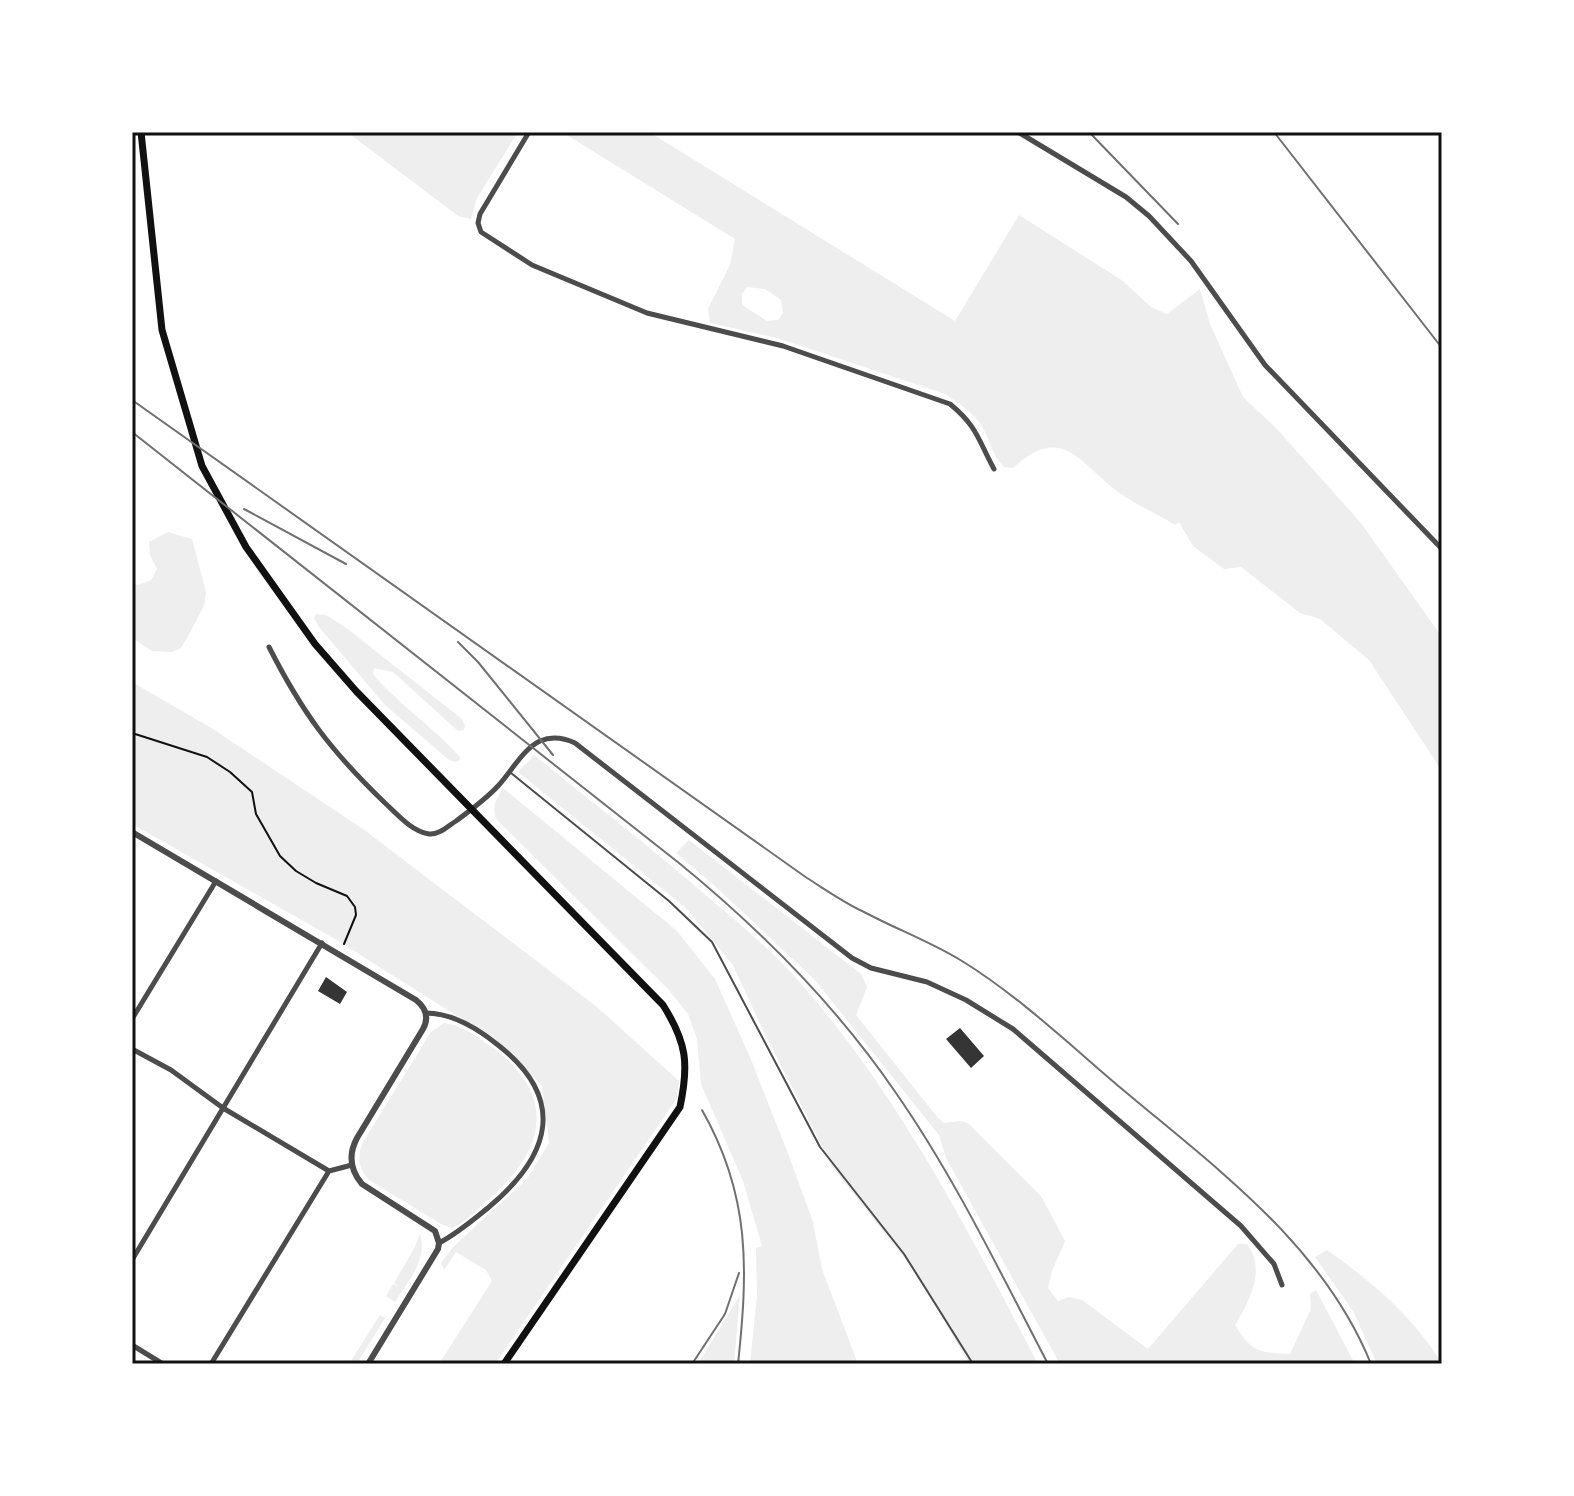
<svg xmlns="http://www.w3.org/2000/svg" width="1574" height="1496" font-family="'Sofia Sans Condensed',sans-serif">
<rect width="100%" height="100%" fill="#fff"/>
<!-- green -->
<path fill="#eee" fill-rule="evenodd" d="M347,132H518L477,198L471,219L458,216Z
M562,132H649L955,321L1019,215L1123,281L1151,307L1167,314L1200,289L1210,324L1243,397L1276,428L1361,523L1442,637V771L1369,660L1320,619L1300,613L1241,567L1224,569L1193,546L1179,522L1175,525C1158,514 1138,506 1121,494C1080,466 1065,421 1013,468L1004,467C992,455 991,443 983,428C975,413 958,403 945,394L777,338L710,323L708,309L730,265L735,239ZM747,287L765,289L781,300L783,313L778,320L767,321L742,305V294Z
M168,532L192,539L206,592L204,606L187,638L181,648L172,652L152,651L132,638V583L138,585L151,580L157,569L150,555L149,542Z
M316,614L326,615L345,627L462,719L465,726L464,730L458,731L393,672L374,668L373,674C398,704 432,726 459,756L460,760L456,762L449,760L385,705L319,627L314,618Z
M132,682L213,729L363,829L597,1007L679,1081L677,1098L495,1364H439L492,1281L486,1270L456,1252L444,1270L441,1263L454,1246L527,1179L549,1143L542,1086L500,1043L335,939L132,824Z
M534,755C592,802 651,848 708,897C738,923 770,949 797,979C898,1093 968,1230 1038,1364H969L918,1275L833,1168L761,1026L733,965L686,908L518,772Z
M503,788L677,931L715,979L750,1057L789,1156L813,1222L822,1269L858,1364H750L757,1295L756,1248L762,1246L743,1181L701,1084L697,1039L688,1014L668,989L497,820C491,807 496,800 503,788Z
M689,840L861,974L867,987L856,1015L938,1118L944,1123L962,1121L969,1124L1041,1196L1065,1241L1052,1271L1048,1288L1058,1301L1069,1297L1082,1300L1148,1349L1238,1244H1247C1267,1270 1249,1301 1235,1325C1252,1353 1259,1352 1290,1354L1311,1309L1310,1294L1316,1290L1355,1364H1060L946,1158L939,1135L815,980L715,886L676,853Z
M444,1023C462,1025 479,1038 493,1048C557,1095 546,1149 491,1197C479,1207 466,1223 452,1228L441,1224L369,1180C358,1168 357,1156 363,1142L431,1032Z
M420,1234C428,1260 408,1281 395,1302L386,1296L393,1284L400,1288L394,1283L415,1247Z
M1327,1250C1371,1281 1415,1318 1442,1364H1377L1353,1311L1315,1257Z
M740,1295L734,1364H698Z
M380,1315L385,1318L357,1364H349Z"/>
<!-- building -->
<path fill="#353535" d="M326,977L347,992L340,1004L318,991Z
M960,1028L984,1056L971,1068L946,1039Z"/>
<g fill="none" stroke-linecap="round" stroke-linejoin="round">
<!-- path -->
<path stroke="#111" stroke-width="2" d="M132,733L207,757L230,772L252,792L256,814L280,856L296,871L316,883L347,896L355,907L356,915L344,944"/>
<!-- service -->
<path stroke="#4c4c4c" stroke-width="2" d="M511,773L669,901L712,942L820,1147L904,1254L973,1364"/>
<!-- minor -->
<path stroke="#4c4c4c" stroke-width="5" d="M529,132L480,214L478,223L481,232L532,265L647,313L783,346L950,404C978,427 978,440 994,469
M1018,132L1126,197L1149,216L1191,261L1265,365L1442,549
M269,647C303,714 331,751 385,803C397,814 411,831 429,834C439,835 448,826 456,821C471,810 486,799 498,786C511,772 523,749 540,741C552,736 564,738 575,743L852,958L871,968L927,982L966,1000L1013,1029L1241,1226L1274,1264L1282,1285
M426,1013C452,1013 477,1028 498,1045C567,1099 551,1155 489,1207C473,1220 458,1233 439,1243
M132,1019L216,881
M132,1049L171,1070L223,1108L329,1171L352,1165
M132,1260L322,943
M132,1345L163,1364
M211,1364L329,1171"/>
<!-- tertiary -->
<path stroke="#4c4c4c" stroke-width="6" d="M132,832L416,1000C426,1008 429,1018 423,1029L357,1138C348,1155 350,1170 362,1184L435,1231L439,1243L438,1249L368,1364"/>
<!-- secondary -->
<path stroke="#111" stroke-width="7" d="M141,132L162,330L202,466L246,547L315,644L356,691L663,1005C687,1043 689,1064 680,1107L504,1364"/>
<!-- rail -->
<path stroke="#707070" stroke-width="2" d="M1089,132L1178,224
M1274,132L1442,348
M132,400L807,878C826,890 844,903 864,912C896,929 931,942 962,961C1020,997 1070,1045 1122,1089C1217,1169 1323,1245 1371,1364
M132,432L679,863C761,930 836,1005 896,1093C955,1178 1000,1272 1048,1364
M244,509L346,564
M458,642L478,662L553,755
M702,1110C751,1196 748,1270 738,1364
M692,1364L725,1314L739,1273"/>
</g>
<!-- border -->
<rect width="1574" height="1496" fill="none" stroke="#ffffff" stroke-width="268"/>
<rect x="134" y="134" width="1306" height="1228" fill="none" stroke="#111" stroke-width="3"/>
</svg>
